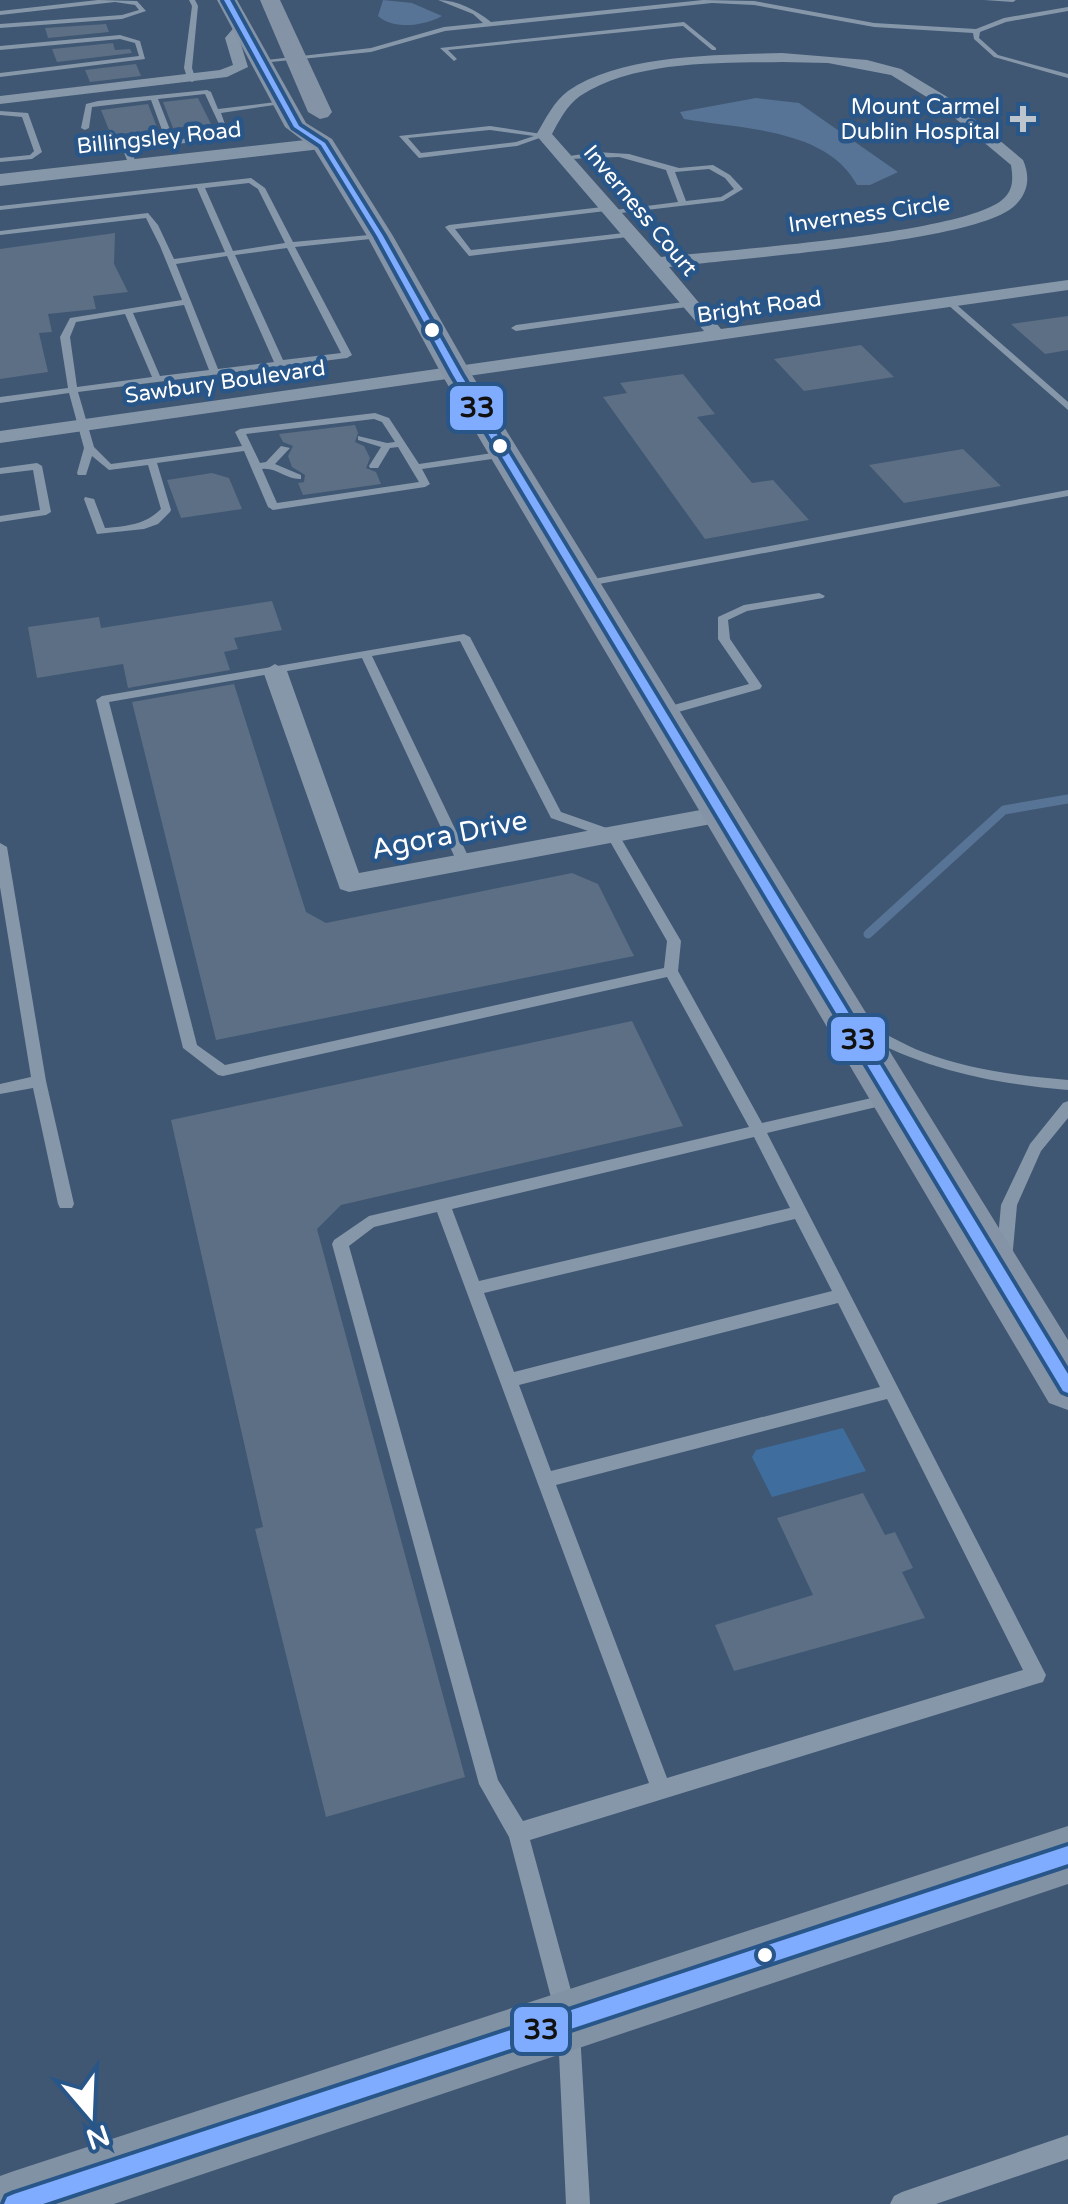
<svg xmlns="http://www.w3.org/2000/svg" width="1068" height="2204" font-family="'Varela Round',sans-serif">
<rect width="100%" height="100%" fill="#3f5773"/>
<!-- green -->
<path fill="#3e6d9e" d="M843,1428L866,1471L772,1497L752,1457L756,1450Z"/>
<!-- water -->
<path fill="#577396" d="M383,0L412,3L442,16C424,26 394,30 378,16Z
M756,98L799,103L898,172L870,185H857C827,128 740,129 684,119L680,112Z"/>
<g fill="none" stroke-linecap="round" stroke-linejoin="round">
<!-- stream -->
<path stroke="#577396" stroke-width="9" d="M868,934L1004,810L1068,799"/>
</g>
<!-- building -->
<path fill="#5c6f85" d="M106,24L109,32L48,38L45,28Z
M113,43L115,50L130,49L132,53L57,62L52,49Z
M136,64L141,76L90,82L85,70Z
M198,98L211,124L173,128L163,102Z
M148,104L158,130L111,135L101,110Z
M115,233L114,264L128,292L93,296L96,309L48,314L52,332L39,333L48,372L0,379V249Z
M1068,316V350L1045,354L1011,324Z
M861,345L894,377L804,391L774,359Z
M683,374L715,414L697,417L752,483L773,480L809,520L705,539L603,397L627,393L620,383Z
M355,425L358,433L355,442L364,446L370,458L366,468L376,472L381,484L303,495L298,483L304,482L305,475L292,467L288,456L293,446L283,442L279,434Z
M963,449L1001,486L904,503L869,465Z
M212,473L229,478L242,509L181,518L167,480Z
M272,601L282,630L234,638L238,649L224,652L230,670L128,688L123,664L37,678L28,627L99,617L101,628Z
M234,684L306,912L326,923L572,873L598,884L634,956L216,1040L132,702Z
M632,1021L683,1126L341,1205L317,1229L465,1777L326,1817L255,1529L263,1527L171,1120Z
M863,1493L885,1535L895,1532L913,1568L902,1572L925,1618L734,1671L715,1625L813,1595L777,1518Z"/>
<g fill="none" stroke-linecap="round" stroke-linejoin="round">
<!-- service -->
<path fill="#8697a9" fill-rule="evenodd" d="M98,0L137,1L146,11L122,19L0,28V24L122,15L139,10L135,5L115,2L0,15V11Z
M189,0H195L198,6L192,68L196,80L192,82L188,80L184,68L192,6Z
M438,0C457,0 476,10 491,22L703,0L754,1L874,23L976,29L1004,18L1068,7V11L1006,22L980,32L979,38L998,55L1068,74V78L994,57L974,39L973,33L874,27L754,5L712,3L445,31L371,52L261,63L258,61L371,48L444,27L483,23L473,14Z
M984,0H1016L1013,2Z
M684,22L716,48V50H712L683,26L448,50L457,59L454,61L440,48Z
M120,35L140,41L145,59L0,77V73L139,56L135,43L120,39L0,50V46Z
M207,90L211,92L218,109L284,101L288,103L221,113L226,127L193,142L131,150L137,165L133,167L129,165L123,150H92L88,148L92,146H126L166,141L151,100L92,107L89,128L85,130L81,128L86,104L98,101ZM205,94L219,124L191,138L174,140L158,99Z
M0,111L28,113L42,152L32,159L0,162V158L30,155L34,151L22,117L0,115Z
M490,126L548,135L517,146L419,158L399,136ZM490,130L534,136L516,142L421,153L408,138Z
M596,152L629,154L679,168L713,165L730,175L743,189L723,201L612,214V210H615L678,202L666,170L619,157L567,159L563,157ZM709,169L725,178L734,189L721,197L686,201L675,172Z
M251,178L265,188L293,242L380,234L384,236L380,238L295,247L352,355L347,358L78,392L94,447L111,464L242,446L235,432L240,429L375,413L389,418L419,464L506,451L511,454L506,457L422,469L430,484L425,487L273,510L268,507L244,451L157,463L171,510L170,512L158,524L144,529L97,534L84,499L85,497L94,499L105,528C127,526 145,525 161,509L148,465L109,470L92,456L86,475H78L77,473L84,448L69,393L0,403V397L68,388L60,337L70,318L182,300L160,246L146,218L0,235V231L148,213L158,225L174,259L225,252L197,188L0,210V206ZM249,183L258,189L285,243L233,251L205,188ZM287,248L341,353L283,360L235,255ZM227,256L274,362L218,369L176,264ZM184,305L209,370L160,376L133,313ZM125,314L152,377L77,387L70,337L76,322ZM374,419L382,422L395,442L387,443L358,436V440L381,447L369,466L370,468H378L390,448L398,447L419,482L277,503L262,469C276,467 287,480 301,479V475L275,464L290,448L281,446L266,462L260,463L246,434Z
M611,206L615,208L614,210L455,229L471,250L633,232L637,234L636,236L469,256L445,227L449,225Z
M950,299L1068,402V410L947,304V300Z
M691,301L694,302V306L516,331L511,328L516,325Z
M37,463L42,466L51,512L46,515L0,522V516L40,510L33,470L0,474V468Z
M1068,490V496L583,587L578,584L583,581Z
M819,593L825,596L823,598L747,611L728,620L730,639L762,686L760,689L664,716H656V710L749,684L718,639V617L744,605Z
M464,634L470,637L561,812L618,832L619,835L681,941L678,971L762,1123L889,1094L896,1099L889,1104L767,1133L1046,1675L1043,1682L1036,1684L530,1840L576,2009L573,2017L565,2020L557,2017L554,2009L509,1837L479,1784L332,1244L334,1240L369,1216L749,1127L667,977L223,1076L218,1075L183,1048L96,700L102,696ZM460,641L551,818L608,838L667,941L664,968L225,1065L197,1045L109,702L362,658L457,862L464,866L471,862L372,656ZM754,1137L790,1208L479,1281L452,1209ZM437,1212L649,1783L523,1821L498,1780L349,1246L374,1227ZM795,1219L832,1291L514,1372L484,1293ZM838,1303L880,1387L551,1471L519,1385ZM887,1399L1023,1670L667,1778L556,1485Z
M0,843L7,847L46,1081L74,1204L72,1208H60L58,1204L33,1088L0,1094V1084L31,1077L0,887Z
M867,1026C886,1033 904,1045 923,1052C970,1070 1019,1076 1068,1080V1090C995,1084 927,1070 862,1035L860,1031Z
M1068,1101V1118L1041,1151L1017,1205L1012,1260L1010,1265L1004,1266L998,1265L996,1260L1001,1205L1030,1144L1063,1103Z
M569,2021L577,2024L580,2032L590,2204H566L558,2032L561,2024Z
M1068,2135V2159L936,2204H890L894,2196L902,2192Z"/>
<!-- minor -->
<path fill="#8697a9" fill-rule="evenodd" d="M237,24L249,27L239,38L248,67L227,77L0,104V96L220,70L233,65L225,38Z
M782,53L867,60L901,69L949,98L1023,160C1031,178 1028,195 1012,208C967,243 737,258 669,267L721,329L1068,280V290L0,443V431L704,331L536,135C545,120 554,101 568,91C621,54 719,55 782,53ZM782,62L828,63L891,75L938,104L1011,165C1013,178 1014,190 1002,200C961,234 726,250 661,257L552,134C559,121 567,105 580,96C635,60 719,63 782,62Z
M275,664L287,671L359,873L722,806L735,814L722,822L349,892L340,889L263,671Z"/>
<!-- tertiary -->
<path fill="#8697a9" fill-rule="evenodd" d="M323,138L332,144L330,148L0,186V174Z"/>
<!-- secondary -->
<path fill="#8192a4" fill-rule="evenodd" d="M1068,1826V1884L114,2204H0V2176L14,2171Z"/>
<!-- primary -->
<path fill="#8593a6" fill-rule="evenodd" d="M217,0H237L306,123L332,139L393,236L472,375L1068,1340V1410L1049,1403L442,375L367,236L314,149L285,127Z
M260,0H280L332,112L328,117L320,119L308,112Z"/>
<!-- bus-1 casing -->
<g stroke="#295689" stroke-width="8">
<path id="bus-1" d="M224,0H230L299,126L325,143L383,236L461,375L1068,1374V1393L1063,1391L453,375L377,236L321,145L294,127Z
M1068,1846V1864L43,2204H4L7,2197L14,2194Z"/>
</g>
<!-- bus-1 -->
<use href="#bus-1" fill="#80acff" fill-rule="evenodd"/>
</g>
<!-- markers -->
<path fill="#bcc4ce" stroke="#295689" stroke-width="4" d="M1018 104h10v10h10v10h-10v10h-10v-10h-10v-10h10z"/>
<g fill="#fff" stroke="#295689" stroke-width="4">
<circle cx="432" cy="330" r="9"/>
<circle cx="500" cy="446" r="9"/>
<circle cx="765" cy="1955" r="9"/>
</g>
<g text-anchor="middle" stroke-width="9" stroke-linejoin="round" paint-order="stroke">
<!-- far-poi labels -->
<g font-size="22" fill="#fff" stroke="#295689" text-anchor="end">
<text x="1000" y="114">Mount Carmel<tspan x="1000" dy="25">Dublin Hospital</tspan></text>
</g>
<!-- far-street labels -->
<g font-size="22" fill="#fff" stroke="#295689">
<text transform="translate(159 137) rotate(-6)" y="8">Billingsley Road</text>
<text transform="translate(641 210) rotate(50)" y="8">Inverness Court</text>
<text transform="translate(869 213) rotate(-8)" y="8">Inverness Circle</text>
<text transform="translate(759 306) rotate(-8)" y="8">Bright Road</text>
<text transform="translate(225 381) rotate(-8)" y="8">Sawbury Boulevard</text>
</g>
<!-- street labels -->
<g font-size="28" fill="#fff" stroke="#295689">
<text transform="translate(449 834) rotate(-11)" y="10">Agora Drive</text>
</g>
</g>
<g stroke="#295689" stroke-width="4">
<rect x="448" y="384" width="57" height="48" rx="10" fill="#80acff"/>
<rect x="829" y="1015" width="58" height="48" rx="10" fill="#80acff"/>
<rect x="512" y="2005" width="58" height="49" rx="10" fill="#80acff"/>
</g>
<g font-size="28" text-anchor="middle" font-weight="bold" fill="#111">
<text x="477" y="417">33</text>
<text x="858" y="1049">33</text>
<text x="541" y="2039">33</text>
</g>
<!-- north arrow -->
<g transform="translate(90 2114) rotate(161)" stroke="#295689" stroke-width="8" paint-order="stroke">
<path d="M0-8L18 38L0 25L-18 38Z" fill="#ffffff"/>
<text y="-15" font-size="28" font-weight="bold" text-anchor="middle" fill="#ffffff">N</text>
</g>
</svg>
